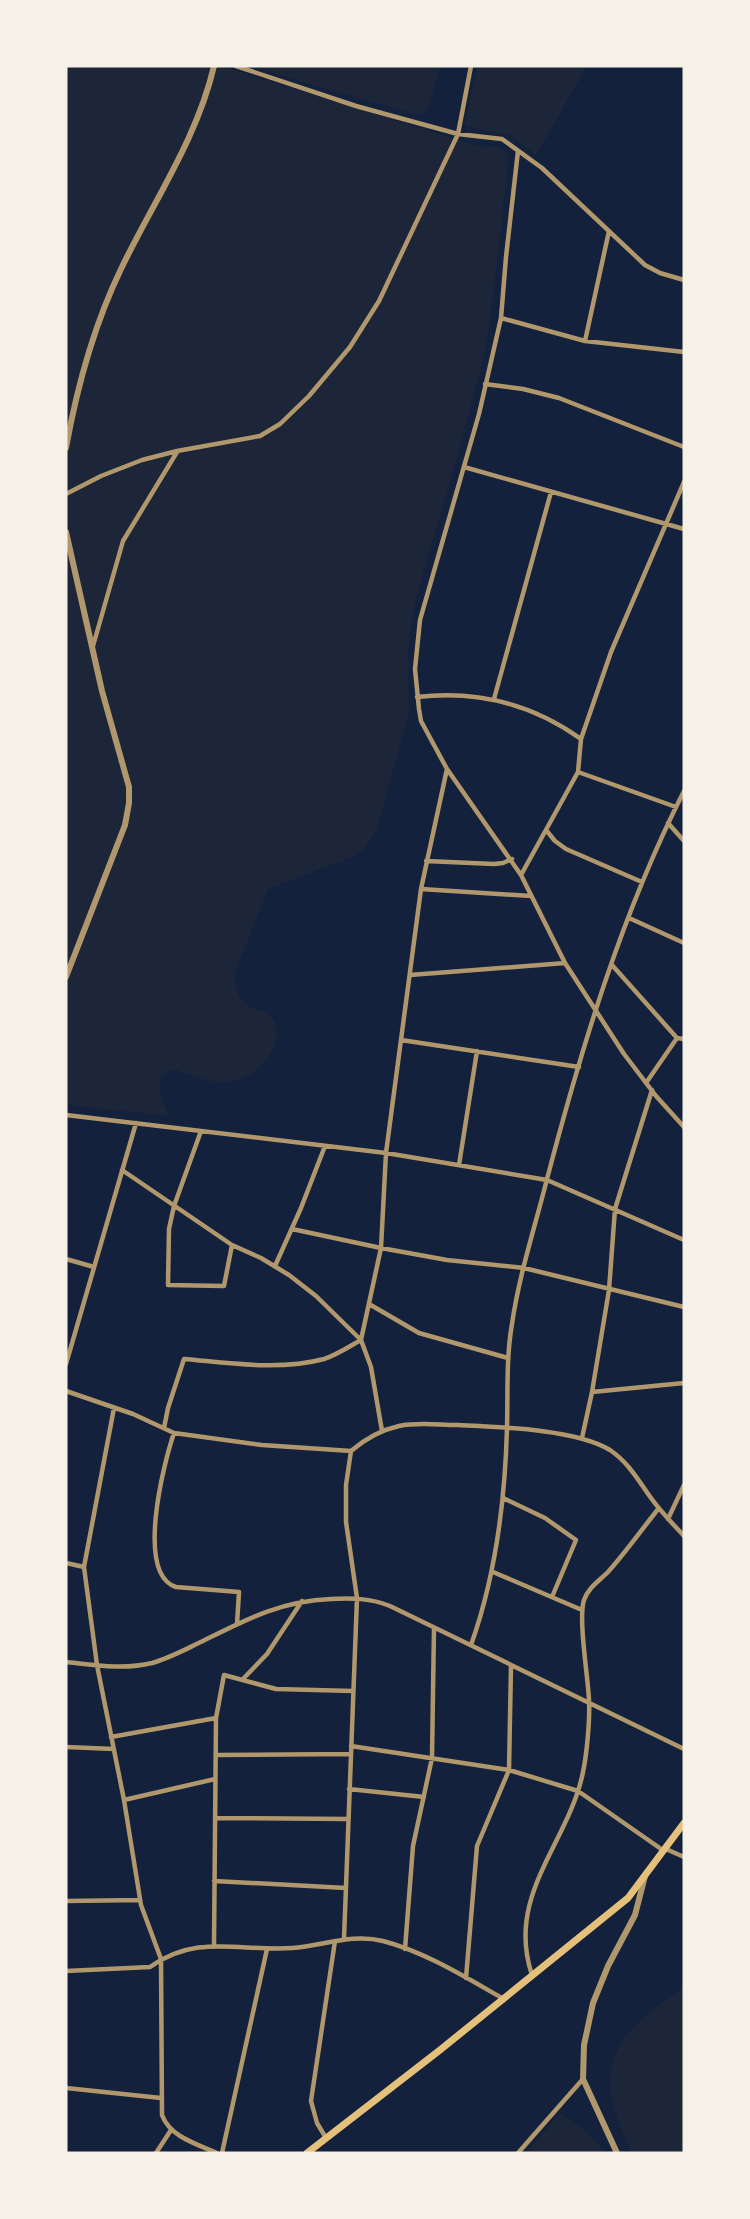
<svg xmlns="http://www.w3.org/2000/svg" width="750" height="2219" font-family="'PT Sans',sans-serif">
<rect width="100%" height="100%" fill="#14213d"/>
<!-- green -->
<path fill="#1d2539" d="M66,66H221L484,148C494,144 502,147 509,156L492,305L483,360L452,475L416,597L408,650L409,712L377,829L365,848L352,857L268,889L236,970C233,986 238,1001 254,1009C258,1011 263,1010 267,1012C270,1014 273,1020 275,1023C285,1054 247,1085 219,1082C204,1081 188,1074 174,1069C151,1074 160,1102 170,1116L66,1105Z
M248,66H440L428,110L418,115Z
M478,66H587L536,155L509,135L464,126Z
M684,1987V2153H631C625,2136 616,2118 612,2100C601,2042 644,2016 684,1987Z
M560,2113L582,2129L606,2153H526Z"/>
<g fill="none" stroke-linecap="round" stroke-linejoin="round">
<!-- minor -->
<path stroke="#b1986c" stroke-width="4.5" d="M236,66L356,106L458,134L502,139L542,168L645,265L660,273L684,280
M518,151L506,257L501,318L479,414L420,620L415,669L419,709L421,721L447,769L521,875L565,963L624,1054L656,1096L684,1127
M501,318L585,341L684,352
M585,341L609,231
M485,384L523,389L559,398L684,447
M464,467L684,529
M66,494L101,476L142,460L177,451L260,436L280,424L309,396L350,347L379,301L458,134L471,66
M93,646L123,541L177,452
M417,697C477,690 532,704 581,739
M494,699L551,492
M578,772L676,807
M668,823L684,841
M546,830L555,841L566,849L642,882
M426,861L494,864L503,863L512,859
M521,875L578,772L581,739L611,652L684,482
M421,889L531,896
M629,918L684,943
M612,965L677,1038L684,1039
M410,975L565,963
M401,1040L579,1067
M646,1083L677,1038
M66,1115L386,1153L547,1180L684,1240
M201,1131L174,1206L169,1229L168,1285L224,1286L232,1245
M459,1165L477,1051
M122,1170L232,1245L261,1258L289,1275L316,1296L361,1340L371,1367L382,1431
M292,1229L381,1248L447,1260L524,1268L684,1307
M66,1259L94,1267
M275,1266L301,1208L325,1146
M369,1304L419,1333L508,1358
M66,1364L136,1123
M66,1391L133,1414L174,1433L262,1445L351,1451C365,1439 381,1430 399,1426C418,1422 438,1425 458,1425C499,1427 576,1429 610,1450C629,1463 638,1480 651,1498C661,1512 673,1524 684,1536
M592,1392L684,1383
M164,1428L168,1408L184,1359C230,1363 279,1371 324,1359C337,1355 350,1346 361,1340L381,1248L386,1153L421,889L447,769
M174,1433C164,1462 135,1574 176,1587L239,1592L237,1624
M582,1438L592,1392L609,1290L615,1209L652,1090
M503,1498L545,1518L576,1540L552,1597
M668,1519L684,1485
M66,1563L84,1567L97,1665L124,1800L141,1905L161,1959L162,2115C170,2137 197,2144 217,2153
M84,1567L114,1408
M493,1572L582,1610
M471,1645C496,1575 505,1503 507,1428C508,1393 506,1358 512,1324C519,1275 535,1227 547,1179C582,1046 622,913 684,791
M66,1662C94,1665 124,1670 152,1663C170,1658 186,1649 203,1641C247,1619 281,1601 331,1599C352,1598 370,1598 390,1606L684,1749
M242,1680L267,1654L302,1601
M111,1737L216,1718
M351,1746L509,1770L578,1791L664,1851
M66,1747L114,1749
M216,1755L351,1754
M349,1789L424,1797
M124,1800L215,1779
M215,1818L348,1819
M666,1849L684,1857
M214,1881L346,1888
M66,1901L140,1900
M344,1939L357,1598L346,1522V1485L351,1451
M214,1946L216,1718L224,1675L276,1689L353,1691
M405,1949L413,1846L432,1758L434,1628
M66,1971L150,1967C198,1933 240,1952 292,1948C323,1946 352,1933 383,1941C425,1952 465,1977 502,1998
M532,1975C505,1895 569,1843 583,1772C587,1753 590,1719 589,1700C588,1677 578,1618 584,1600C588,1588 599,1581 608,1572C626,1552 642,1529 659,1508
M466,1978L477,1846L509,1770L511,1665
M66,2088L161,2098
M326,2138L317,2123L311,2101L335,1941
M156,2153L171,2130
M222,2153L267,1949
M518,2153L583,2079"/>
<!-- tertiary -->
<path stroke="#b1986c" stroke-width="6" d="M66,448C77,387 94,325 121,269C153,202 197,139 214,66
M66,532L102,691L129,787V803L125,825L66,977
M617,2153L583,2079L584,2045L593,2003L608,1966L635,1915L645,1876"/>
<!-- secondary -->
<path stroke="#e5c07b" stroke-width="7" d="M307,2153L440,2050L628,1898L684,1823"/>
</g>
<!-- border -->
<rect width="750" height="2219" fill="none" stroke="#f6f1e7" stroke-width="135"/>
</svg>
